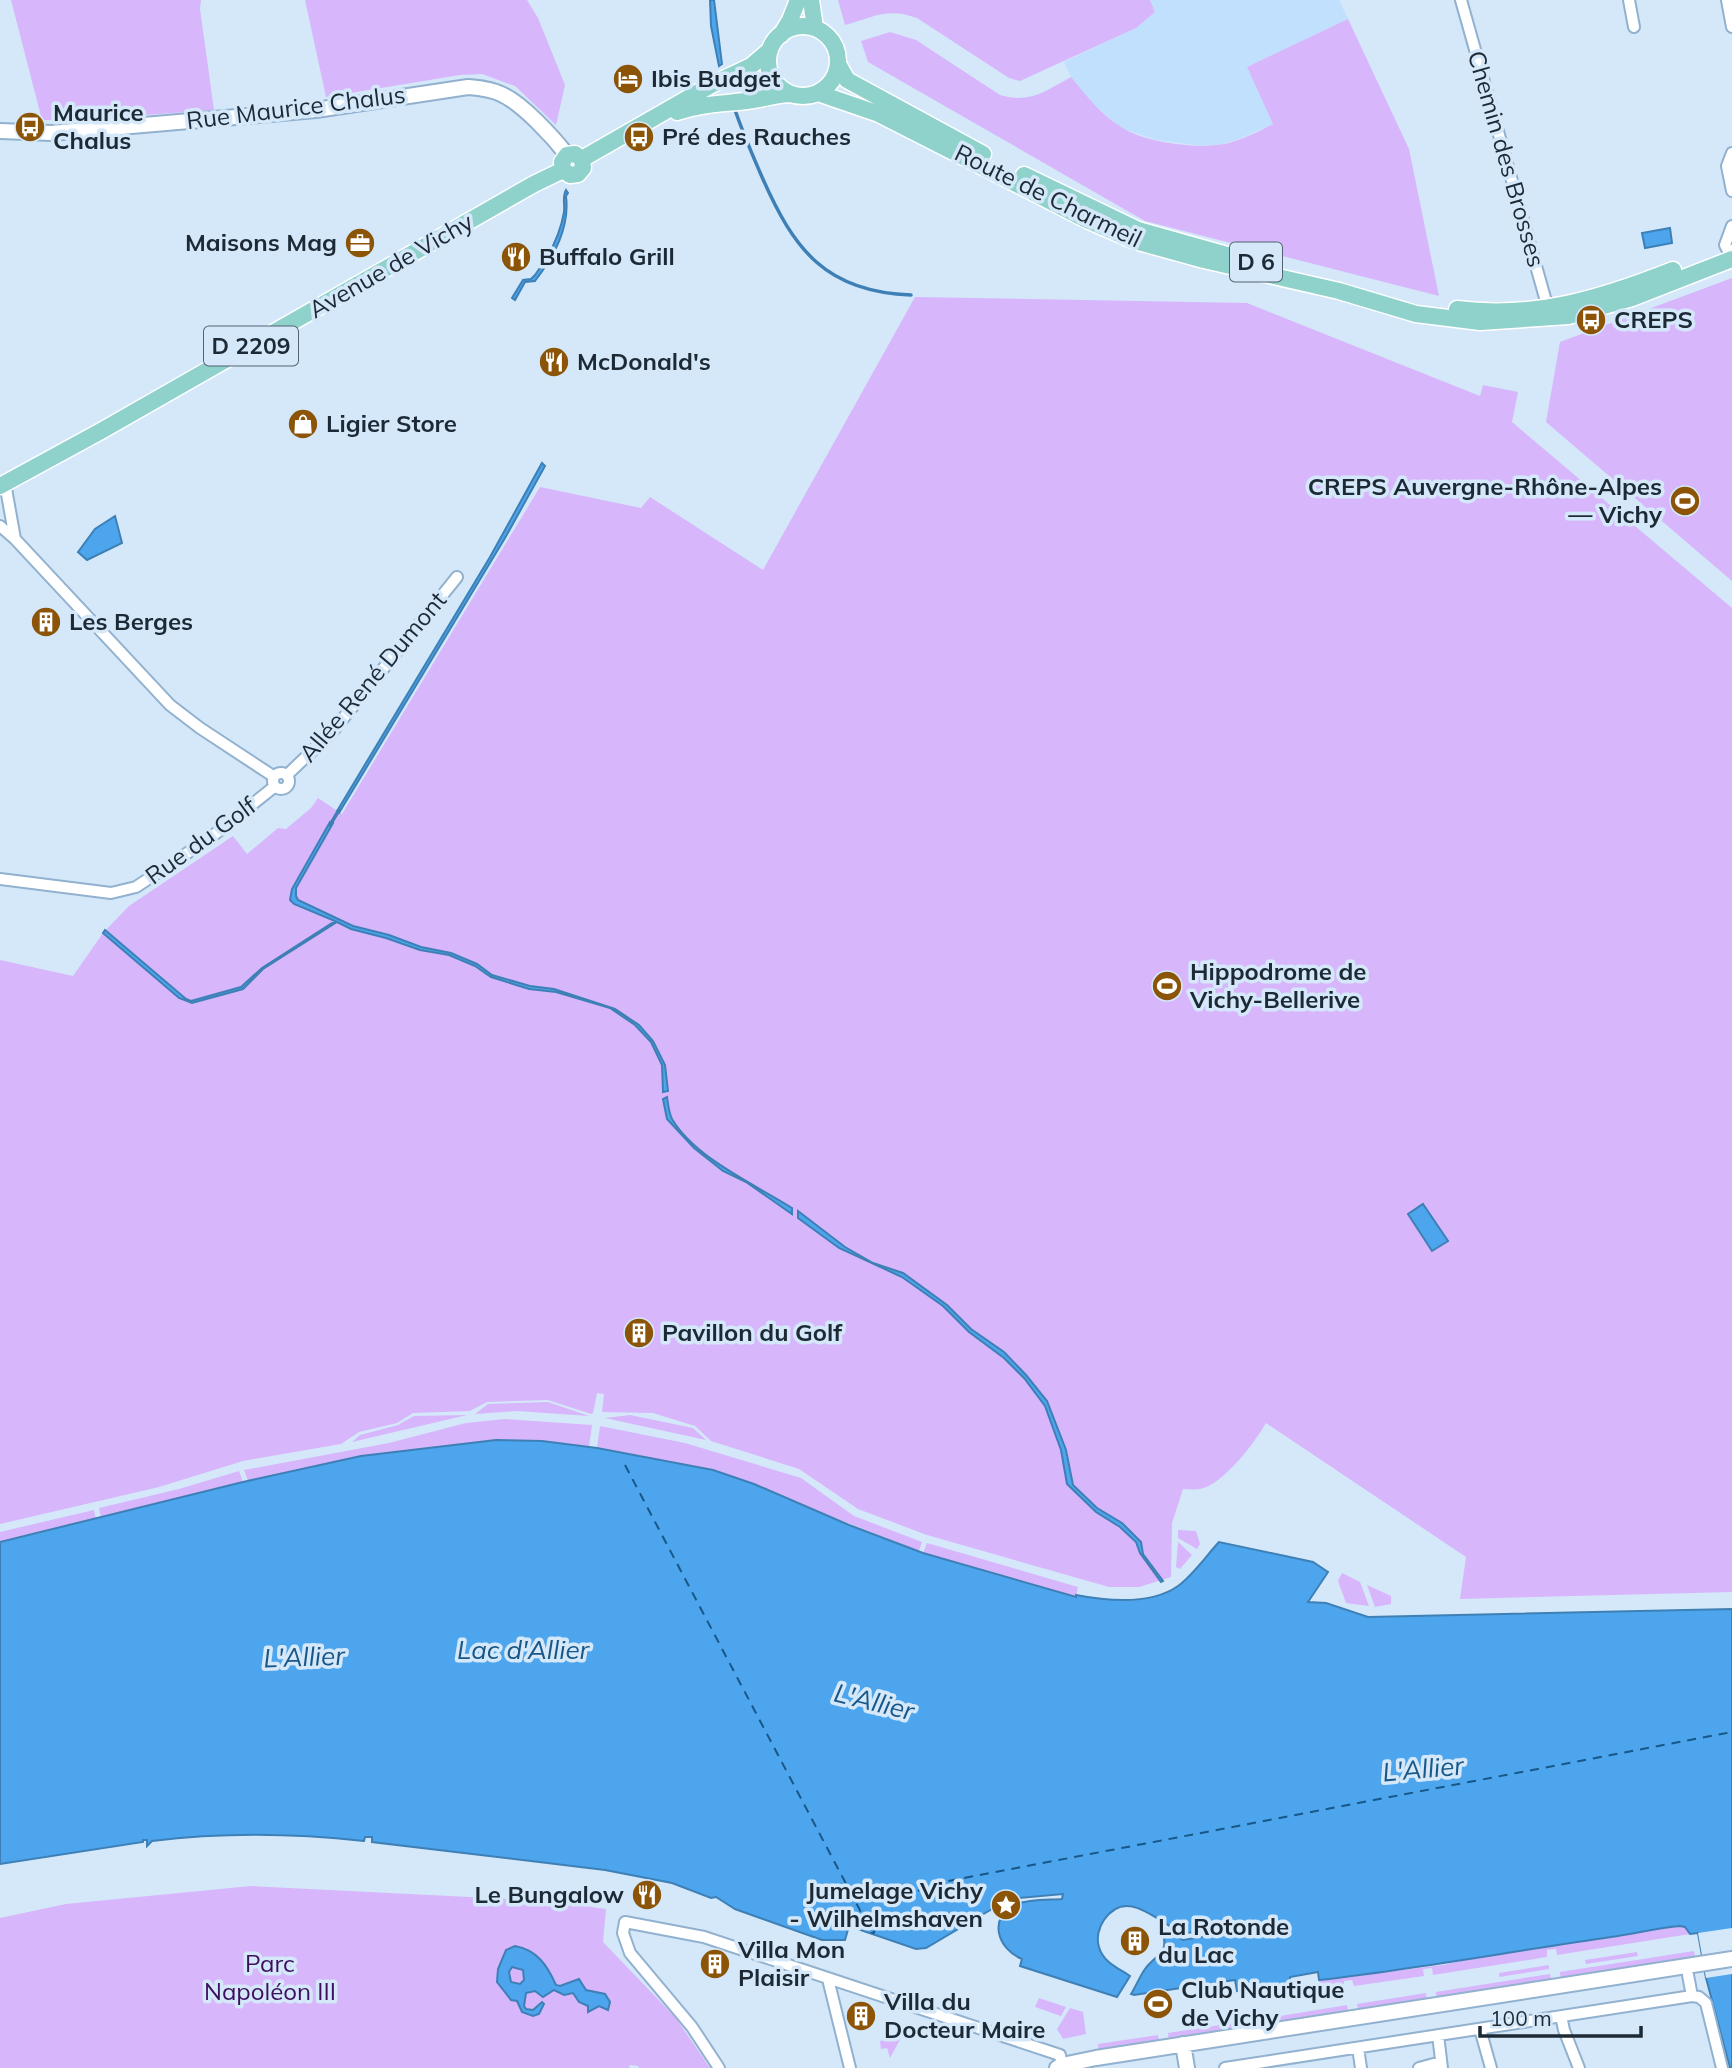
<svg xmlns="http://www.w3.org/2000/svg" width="1732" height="2068" font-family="Mulish,sans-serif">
<rect width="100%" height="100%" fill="#d4e8fa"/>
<!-- built -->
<path fill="#c0e0fd" d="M1150,0H1339L1348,19L1247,67L1273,124L1236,140L1217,145H1195L1157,140L1123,129L1096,107L1071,77L1064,62L1136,28L1155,12Z"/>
<!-- green -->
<path fill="#d7b6fb" d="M11,0H201L200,9L214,110L75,120H42Z
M305,0H527L538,18L565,85L556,125L515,86L482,74L460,75L326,97Z
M838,0H1150L1155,12L1136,28L1020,81L1009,78L917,18C888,7 873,17 845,25Z
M1348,19L1409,149L1439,296L1145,221L868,62L861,41L890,32L916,40L1000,95C1029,104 1046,91 1071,77C1086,95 1100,114 1121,127C1144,142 1190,148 1217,145C1236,143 1256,133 1273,124L1247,67Z
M1732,278V581L1546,422L1560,342Z
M915,297L1247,303L1480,396L1483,385L1518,392L1512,422L1732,608V1592L1460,1599L1466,1557L1266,1423C1255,1442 1223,1485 1200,1489C1195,1490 1189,1489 1183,1489L1172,1523L1171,1577L1139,1587H1109L927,1535L858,1509L799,1469L711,1441L695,1426L653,1413L602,1412L604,1394L597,1393L593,1413L591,1414L548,1400L487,1402L470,1411L413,1413L397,1423L359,1432L341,1444L243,1461L159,1487L0,1524V960L73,976L103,933L129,906L233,836L247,854L278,828L286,829L311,808L318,798L342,814L540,487L641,508L650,497L763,570Z
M548,1402L589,1416L517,1411L475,1414L488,1404Z
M467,1415L352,1442L360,1435L398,1425L414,1416Z
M630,1415L693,1428L706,1440L605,1418Z
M505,1419L592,1425L589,1447L542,1441L496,1440L361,1456L248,1481L244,1470L389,1443L466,1423Z
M600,1426L685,1443L801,1478L854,1516L922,1542L919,1551L713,1470L597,1448Z
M239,1471L243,1482L101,1518L99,1508L179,1489Z
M94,1510L96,1519L0,1542V1532Z
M1178,1530L1196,1531L1200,1544L1197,1549L1178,1538Z
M1178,1542L1192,1555L1180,1569L1176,1567Z
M927,1543L1078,1587L1076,1597L923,1553Z
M1342,1573L1360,1582L1369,1606L1346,1603L1338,1581Z
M1367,1585L1391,1596V1604L1375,1607Z
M251,1886L548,1901L606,1909L603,1942L676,2018L710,2068H639L638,2066L630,2065L629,2068H0V1918L66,1904Z
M1680,1926L1685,1927L1690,1934L1557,1955L1556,1949L1547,1950V1957L1433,1975L1432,1968L1423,1969L1424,1976L1354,1986L1352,1980L1344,1981V1988L1320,1992L1319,1980L1443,1965L1486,1955Z
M1694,1951L1696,1962L1561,1983L1560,1972Z
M1637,1952L1638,1956L1586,1964L1585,1960Z
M1549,1965V1969L1499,1977V1973Z
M1550,1974L1552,1984L1437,2003L1436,1992Z
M1426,1993L1427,2003L1359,2014L1357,2004Z
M1039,1998L1066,2007L1061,2016L1035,2007Z
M1347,2005L1349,2016L1270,2028L1268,2018Z
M1070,2008L1083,2012L1086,2034L1063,2039L1057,2029Z
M1259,2019L1260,2029L1169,2044L1168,2033Z
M1158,2035L1160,2045L1099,2054L1098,2044Z
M902,2036L890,2058L887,2048L881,2049L880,2041Z"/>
<!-- water -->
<path fill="#4ca5ed" stroke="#3e80b6" stroke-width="2" fill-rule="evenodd" d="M710,0H714L722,64L719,66L711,26Z
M566,190L568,193L566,196C570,228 554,256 535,281L525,282L515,300L512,298L523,280L531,279L535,275C550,255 560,236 564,212C565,204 562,197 566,190Z
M1670,228L1672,243L1645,248L1642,233Z
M542,463L545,466L505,538L339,813L337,811L490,557Z
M115,516L122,543L87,560L78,552L95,529Z
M330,822L333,823L296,888V896L298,900L353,926L389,935L421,947L451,953L477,964L492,975L530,986L554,989L615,1009L639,1025L653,1041L665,1065L668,1091L663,1092L662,1065L651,1042L635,1025L610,1008L556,992L529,989L491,977L475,966L449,955L420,950L386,938L351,929L337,922L263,969L243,989L192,1003L179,998L103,933L105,930L186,999L191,1001L241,987L262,968L335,921L294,904L290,900L292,889Z
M667,1097C668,1105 669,1113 672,1119C695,1158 754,1184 792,1208V1214L746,1182L723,1171L694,1148L667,1119L663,1099Z
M1423,1204L1448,1241L1432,1251L1408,1214Z
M798,1211L845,1247L873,1263L903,1273L947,1305L971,1329L1004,1352L1026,1375L1047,1401L1066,1450L1073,1485L1097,1508L1122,1523L1141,1542L1143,1554L1163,1581L1161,1582L1140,1553L1136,1542L1120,1527L1096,1512L1067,1484L1061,1450L1045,1406L1024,1378L1004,1358L969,1332L943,1306L902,1277L839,1248L798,1218Z
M496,1440L542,1441L597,1448L713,1470L754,1484L849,1525L923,1553L1076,1597V1595C1107,1601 1151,1605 1178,1586C1193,1575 1206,1556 1219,1542L1313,1562L1328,1572L1308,1602L1326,1603L1368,1617L1732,1609V2068H1730L1706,1978L1698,1933L1690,1934L1685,1927L1680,1926C1657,1928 1634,1934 1611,1937C1513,1951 1417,1969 1319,1980L1318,1972L1290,1977V1983L1237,1991L1235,1980L1134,1995L1131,1994C1136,1986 1140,1976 1145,1969C1157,1953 1172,1953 1160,1926L1183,1940L1208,1936L1203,1931C1197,1932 1188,1934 1181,1932C1158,1923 1127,1886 1104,1920C1099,1927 1096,1938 1099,1947C1103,1962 1118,1968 1130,1976L1117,1997L1020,1966L1022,1959C997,1949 987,1916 1017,1904C1030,1899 1048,1900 1062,1899L1063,1894L1009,1899L926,1948L916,1949L849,1926L845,1940H822L735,1909L716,1897L711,1898L672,1883L605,1870L372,1842V1837H365L364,1841C291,1833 225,1832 152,1841L147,1846V1840H143V1842L0,1864V1542L243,1482L361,1456Z
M515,1946C537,1950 547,1965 556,1985L560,1986L579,1979L586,1990L605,1994L610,2002L608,2010L599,2006L588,2012V2006L579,2002L573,1993L564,1995L554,1990L543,1997L535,1991L526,1993L524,2006L526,2009L533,2010L542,2002L544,2004L539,2014L533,2016L522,2012L517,2001L511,2000L497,1982L498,1969L506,1950ZM512,1967L523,1970L524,1980L520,1984L511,1982L509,1972Z"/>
<!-- pier -->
<path fill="#d4e8fa" d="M1732,1928V1974L1706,1978L1698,1933Z"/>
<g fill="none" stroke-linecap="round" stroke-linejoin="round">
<!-- stream -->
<path stroke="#3e80b6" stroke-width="3.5" d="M734,107C742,131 752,154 762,177C794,250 826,292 911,295
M330,825L339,810"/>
<!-- ferry -->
<path stroke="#185787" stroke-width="2" stroke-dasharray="9 7" stroke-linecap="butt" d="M625,1465L872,1933
M873,1934C888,1902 910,1892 943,1882L1732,1732"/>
<!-- street casing -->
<g stroke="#91b1cf" stroke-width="14">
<path id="street" d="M1461,0L1549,312
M1629,0L1634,27
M1727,0L1732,27
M1732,153L1727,166L1732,191
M1732,226L1725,245L1727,249L1732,250
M5,483L15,539
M0,526L15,539L170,705L200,728L273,776
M273 781a8 8 0 1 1 16 0a8 8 0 1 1-16 0Z
M287,775L333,731L457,577
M0,879L111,893L136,887L210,838L274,787
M1688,1975L1692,1996
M828,1979L850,2068
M1561,2016L1564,2030L1579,2068
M1480,2029L1491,2068
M1438,2035L1442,2068
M1358,2048L1361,2068
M719,2068L692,2027L630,1953L623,1933L625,1922L704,1937L1060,2055L1062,2068
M1225,2068L1692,1996L1699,1997L1706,2003L1722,2068
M1419,2068L1441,2062"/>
</g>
<!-- secondary casing -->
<g stroke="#91b1cf" stroke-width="18">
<path id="secondary" d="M0,131L51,133L316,110L468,87C479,88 491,89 501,94C522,103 553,137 567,155
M1183,2044L1187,2068
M1057,2068L1062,2065L1096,2058L1732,1959"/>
</g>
<!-- primary casing -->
<g stroke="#fff" stroke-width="19">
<path id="primary" d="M811,0L815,28
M768 61a35 35 0 1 1 70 0a35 35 0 1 1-70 0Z
M781,35L790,20L798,0
M838,64L847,80L983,154
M818,93L879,114L1089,221L1135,241L1204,260L1339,291L1416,314L1480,322L1568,316L1632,298L1732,259
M677,112C702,103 727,104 753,100C767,98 778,94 792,94
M582,159L711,85L751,66L770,50
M563,170L570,175L578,174L583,168L582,159
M563,170L562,162L567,155L575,154L582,159
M1024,175L1138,230L1227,255
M1457,309C1535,319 1602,298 1673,270
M0,486L101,431L534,184L563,170"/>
</g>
<!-- street -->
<use href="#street" stroke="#fff" stroke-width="10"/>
<!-- secondary -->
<use href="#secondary" stroke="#fff" stroke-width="14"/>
<!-- primary -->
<use href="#primary" stroke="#8fd1cb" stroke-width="16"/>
</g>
<!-- icons -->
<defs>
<g id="hotel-disc" transform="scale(1.575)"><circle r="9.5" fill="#8b5407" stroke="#d4e8fa"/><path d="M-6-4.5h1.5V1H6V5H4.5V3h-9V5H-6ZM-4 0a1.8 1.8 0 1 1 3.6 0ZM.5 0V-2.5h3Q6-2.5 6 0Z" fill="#fff"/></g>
<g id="bus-disc" transform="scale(1.575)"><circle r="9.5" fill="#8b5407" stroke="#d4e8fa"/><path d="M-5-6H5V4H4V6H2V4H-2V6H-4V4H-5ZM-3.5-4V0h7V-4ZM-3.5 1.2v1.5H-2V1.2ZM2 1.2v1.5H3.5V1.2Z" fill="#fff"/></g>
<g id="office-disc" transform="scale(1.575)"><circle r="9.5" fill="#8b5407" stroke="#d4e8fa"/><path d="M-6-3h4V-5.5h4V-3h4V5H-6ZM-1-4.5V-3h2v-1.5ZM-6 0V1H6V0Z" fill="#fff"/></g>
<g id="restaurant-disc" transform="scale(1.575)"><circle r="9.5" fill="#8b5407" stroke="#d4e8fa"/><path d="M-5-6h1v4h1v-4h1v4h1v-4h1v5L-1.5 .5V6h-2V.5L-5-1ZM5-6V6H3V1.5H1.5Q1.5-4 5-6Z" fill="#fff"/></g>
<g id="shop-disc" transform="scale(1.575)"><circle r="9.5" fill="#8b5407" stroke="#d4e8fa"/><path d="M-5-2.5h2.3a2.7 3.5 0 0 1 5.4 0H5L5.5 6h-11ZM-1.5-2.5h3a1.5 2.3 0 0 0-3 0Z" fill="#fff"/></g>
<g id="stadium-disc" transform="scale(1.575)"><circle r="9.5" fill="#8b5407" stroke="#d4e8fa"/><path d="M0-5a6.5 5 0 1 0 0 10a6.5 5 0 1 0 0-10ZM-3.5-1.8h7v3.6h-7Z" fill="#fff"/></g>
<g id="building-disc" transform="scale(1.575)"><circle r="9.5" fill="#8b5407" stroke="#d4e8fa"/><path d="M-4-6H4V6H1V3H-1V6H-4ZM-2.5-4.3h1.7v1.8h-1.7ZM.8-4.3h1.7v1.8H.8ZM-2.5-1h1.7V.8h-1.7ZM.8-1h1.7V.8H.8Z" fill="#fff"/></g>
<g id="sight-disc" transform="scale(1.575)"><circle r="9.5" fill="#8b5407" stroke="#d4e8fa"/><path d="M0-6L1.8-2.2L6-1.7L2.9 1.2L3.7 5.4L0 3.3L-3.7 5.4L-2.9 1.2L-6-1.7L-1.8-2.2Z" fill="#fff"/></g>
</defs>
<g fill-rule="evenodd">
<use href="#hotel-disc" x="628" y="79"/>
<use href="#bus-disc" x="30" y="127"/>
<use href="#bus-disc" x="639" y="137"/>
<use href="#office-disc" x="360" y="243"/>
<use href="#restaurant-disc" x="516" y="257"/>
<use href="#bus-disc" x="1591" y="320"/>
<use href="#restaurant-disc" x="554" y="362"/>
<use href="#shop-disc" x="303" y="424"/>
<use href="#stadium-disc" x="1685" y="501"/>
<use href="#building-disc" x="46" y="622"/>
<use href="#stadium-disc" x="1167" y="986"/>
<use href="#building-disc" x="639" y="1333"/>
<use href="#restaurant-disc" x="647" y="1895"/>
<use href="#sight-disc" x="1006" y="1905"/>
<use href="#building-disc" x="1135" y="1941"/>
<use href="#building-disc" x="715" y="1964"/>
<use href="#stadium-disc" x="1158" y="2004"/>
<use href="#building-disc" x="861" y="2016"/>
</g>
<g text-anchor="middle" stroke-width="7" stroke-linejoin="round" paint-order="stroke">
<!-- shield labels -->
<g fill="#d4e8fa" stroke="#546371" stroke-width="2">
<rect x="1230" y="242.5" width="52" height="39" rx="5"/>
<rect x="204" y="326.5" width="94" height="39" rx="5"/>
</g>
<g font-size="23" font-weight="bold" fill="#1d2a36">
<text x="1256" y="270">D 6</text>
<text x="251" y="354">D 2209</text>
</g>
<!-- poi labels -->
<g font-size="24" font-weight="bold" fill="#1d2a36" stroke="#d4e8fa" text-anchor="start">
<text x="651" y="87">Ibis Budget</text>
<text x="53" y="121">Maurice<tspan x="53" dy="28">Chalus</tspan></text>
<text x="662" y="145">Pré des Rauches</text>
<text x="337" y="251" text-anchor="end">Maisons Mag</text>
<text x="539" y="265">Buffalo Grill</text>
<text x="1614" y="328">CREPS</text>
<text x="577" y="370">McDonald's</text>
<text x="326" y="432">Ligier Store</text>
<text x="1662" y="495" text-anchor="end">CREPS Auvergne-Rhône-Alpes<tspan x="1662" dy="28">— Vichy</tspan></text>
<text x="69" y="630">Les Berges</text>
<text x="1190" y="980">Hippodrome de<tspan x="1190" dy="28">Vichy-Bellerive</tspan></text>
<text x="662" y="1341">Pavillon du Golf</text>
<text x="983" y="1899" text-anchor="end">Jumelage Vichy<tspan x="983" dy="28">- Wilhelmshaven</tspan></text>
<text x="624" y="1903" text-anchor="end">Le Bungalow</text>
<text x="1158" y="1935">La Rotonde<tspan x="1158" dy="28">du Lac</tspan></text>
<text x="738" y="1958">Villa Mon<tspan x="738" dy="28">Plaisir</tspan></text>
<text x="1181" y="1998">Club Nautique<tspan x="1181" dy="28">de Vichy</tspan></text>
<text x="884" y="2010">Villa du<tspan x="884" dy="28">Docteur Maire</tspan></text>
</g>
<!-- street labels -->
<g font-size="24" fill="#1d2a36" stroke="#d4e8fa">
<text transform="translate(296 108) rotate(-7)" y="8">Rue Maurice Chalus</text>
<text transform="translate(1506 159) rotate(74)" y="8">Chemin des Brosses</text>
<text transform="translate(1048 196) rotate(26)" y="8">Route de Charmeil</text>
<text transform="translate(391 266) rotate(-30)" y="8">Avenue de Vichy</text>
<text transform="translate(373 677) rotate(-50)" y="8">Allée René Dumont</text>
<text transform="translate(201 841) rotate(-36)" y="8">Rue du Golf</text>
</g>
<!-- park labels -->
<g font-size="24" fill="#3e0f60" stroke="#d4e8fa">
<text x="270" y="1972">Parc<tspan x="270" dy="28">Napoléon III</tspan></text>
</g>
<!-- water labels -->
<g font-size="26" font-style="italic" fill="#185787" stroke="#d4e8fa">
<text x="523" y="1659">Lac d'Allier</text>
<text transform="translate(304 1657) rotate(-2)" y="9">L'Allier</text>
<text transform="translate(874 1702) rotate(14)" y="9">L'Allier</text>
<text transform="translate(1423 1769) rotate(-5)" y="9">L'Allier</text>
</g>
</g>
<!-- scale -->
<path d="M1480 2026v10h161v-10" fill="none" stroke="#1d2a36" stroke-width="3.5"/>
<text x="1490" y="2026" font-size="21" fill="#1d2a36" stroke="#d4e8fa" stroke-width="5" paint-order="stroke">100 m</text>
</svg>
